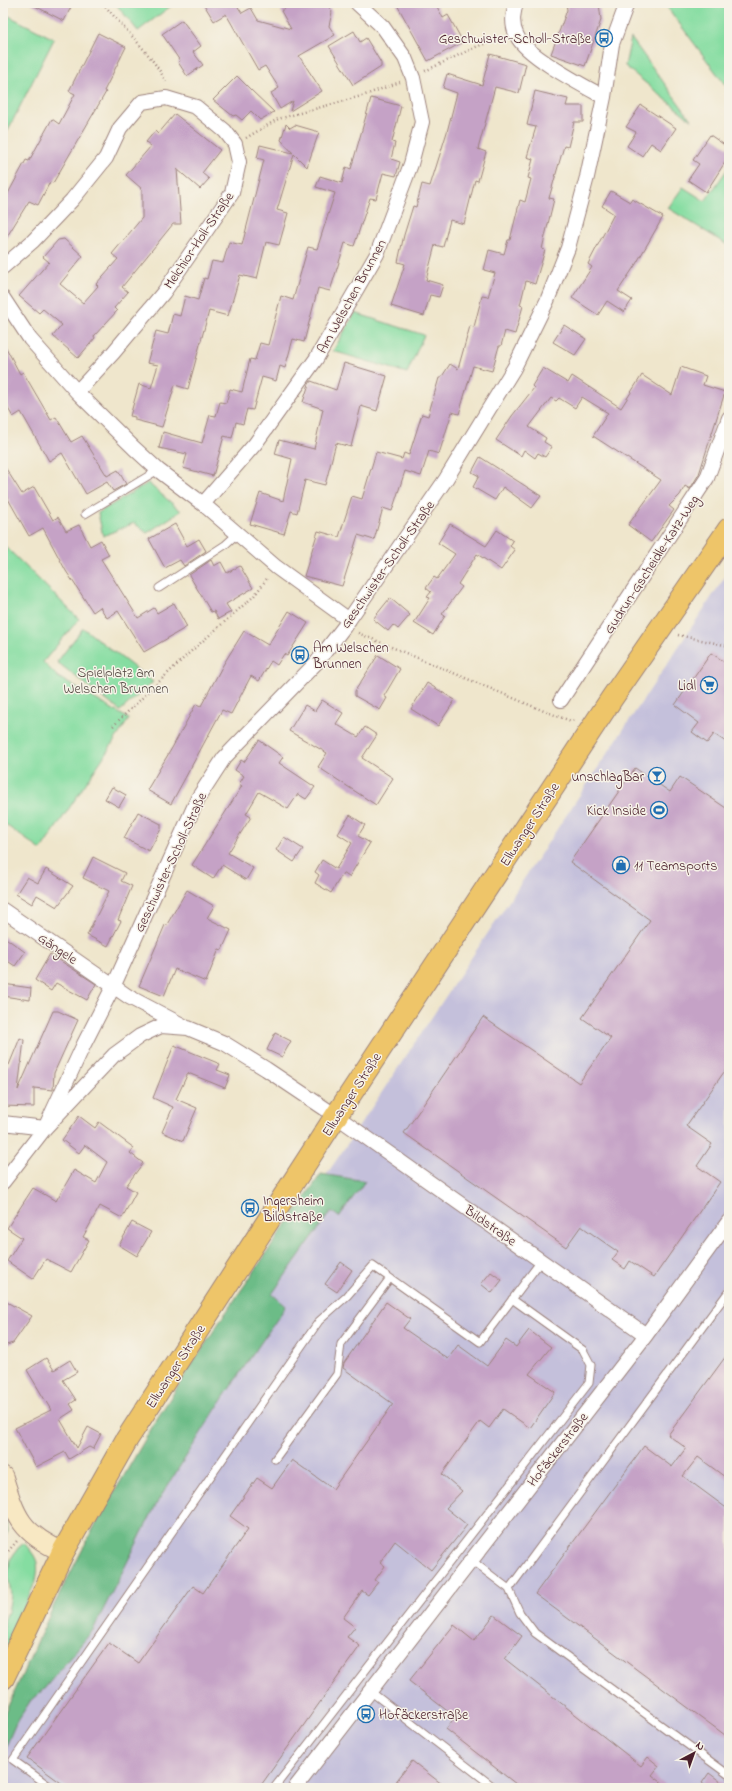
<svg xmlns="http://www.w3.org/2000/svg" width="732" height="1791" font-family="'Indie Flower',sans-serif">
<rect width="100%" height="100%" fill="#f7f3e8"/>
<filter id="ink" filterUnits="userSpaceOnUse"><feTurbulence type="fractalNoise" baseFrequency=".025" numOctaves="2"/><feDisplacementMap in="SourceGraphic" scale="8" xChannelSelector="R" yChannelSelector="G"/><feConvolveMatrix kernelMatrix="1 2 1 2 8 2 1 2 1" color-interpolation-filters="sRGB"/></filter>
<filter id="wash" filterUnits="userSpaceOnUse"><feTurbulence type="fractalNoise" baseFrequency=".012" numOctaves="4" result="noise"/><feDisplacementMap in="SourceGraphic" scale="16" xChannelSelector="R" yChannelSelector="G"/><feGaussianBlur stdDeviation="0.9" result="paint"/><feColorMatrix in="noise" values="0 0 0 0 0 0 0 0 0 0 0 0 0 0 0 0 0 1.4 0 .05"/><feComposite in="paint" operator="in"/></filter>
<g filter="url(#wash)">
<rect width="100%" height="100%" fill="#efe6cc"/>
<!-- industrial -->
<path fill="#c4c0db" d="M729,571V1788H3V1735L183,1385L350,1140Z"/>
<!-- green -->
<path fill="#85dda1" stroke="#687e66" d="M115,3H175L138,31Z
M664,3H729V90Z
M3,13L54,39L7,132L3,130Z
M631,38L692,121L625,66Z
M729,167V246L668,208L683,187L705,201Z
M355,313L424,335L407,373L333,351Z
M148,483L181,511L147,533L134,523L103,536L98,513Z
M3,544L79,619L43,662L58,677L129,719L41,850L3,823Z
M83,628L153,682L120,711L57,662Z
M3,1506L8,1531L3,1541Z
M24,1543C36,1557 40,1561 36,1580L3,1656V1623L8,1612L11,1595L8,1576L10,1560L18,1548Z"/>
<!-- forest -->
<path fill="#6cbc87" stroke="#5b6e59" d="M321,1174L365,1181L339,1217L331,1211L272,1294L286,1306L223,1398L158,1501L93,1630L44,1689L31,1700L16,1723L3,1753V1717L55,1603L93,1529L158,1417L220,1321Z"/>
<g id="blocks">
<!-- building -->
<path fill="#c5a2c6" d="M29,3H73L64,21Z
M203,3H245L238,7L242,13L251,8L258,20L291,29L281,11L293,3H327L332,12L329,26L335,35L299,56L322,91L290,111L293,101L280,109L271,93L279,88L265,66L258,70L226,14L214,21Z
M396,3H435L443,18L448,15L463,42L428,61Z
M566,3H599L601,20L585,66L551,54L567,10Z
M182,20L201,46L193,52L203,65L187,76L178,62L180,61L162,34Z
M354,31L360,42L366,38L381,63V67L353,85L329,46Z
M98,33L126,47L104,91L106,92L53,183L50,182L38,205L29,201L3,243V203L26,160L29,161L52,119L59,124L75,94L69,91Z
M490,54L526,64L519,93L495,87L478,149L486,152L478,181L475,180L464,224L450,220L443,247L435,245L426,280L443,285L439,297L430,295L424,316L391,306L405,264L398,262L404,235L413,206L416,207L422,184L430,186L447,132L457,93L443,88L447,74L482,85Z
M237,76L251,90L274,112L260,120L251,111L242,120L236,115L233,116L213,100Z
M535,91L568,99L566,106H583V122H574L568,147L564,146L549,198L554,199L542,249L545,250L535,284L526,281L520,305L523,306L515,334L505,331L501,346H499L492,371L473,366L459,414L452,412L439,454L429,451L421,476L405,471L392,511L383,508L374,540L358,535L342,586L304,576L318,531L339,537L352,496L362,499L376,452L402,459L404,453L409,455L422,414L428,416L439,378H441L450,364L458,369L470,326L474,327L482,296L488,297L495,273L484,270L489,250L504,254L508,240H510L520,200L525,202L531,179L528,178L533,159L527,157L536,127L527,125Z
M371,98L401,106L392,142L395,143L391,159L400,162L396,176L383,173L376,199L370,198L354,246L345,243L330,291L318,288L304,342L293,339L285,368L280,366L276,381L262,377L253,410L247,409L243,424L236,422L232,438L224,436L213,476L183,468L187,454L159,448L163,432L202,443L210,415L216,416L220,402L226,403L230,389L242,392L250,359L255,360L260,343L268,345L281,296L293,300L308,247L317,249L335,193L316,187L320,176L342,183L346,167L351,169Z
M641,105L676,128L661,150L651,143L642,156L627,146L636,132L626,127Z
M175,114L220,150L202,173L209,179L200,189L177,169L181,224H173L122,287L128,292L114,308L117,311L94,336L95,338L78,358L53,336L62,325L43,309L39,313L19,296L49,262L43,257L58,240L64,239L83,256L60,284L83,303L98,286L96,284L118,259L112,254L142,218V189L126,175L151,146L146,142L155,131L158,134Z
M286,124L290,128L295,125L319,132L307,167L294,154L277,210L288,213L279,245L266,242L257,279L240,275L228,316L209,311L188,389L175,385L162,427L135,420V417L130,416L139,384L151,388L158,365L147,363L156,331L168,334L173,314L180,316L185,296L198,300L204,278L207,279L212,261L223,263L229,242L242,245L264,160L257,158L260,145L293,153L281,140Z
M710,135L729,148V156L706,192L688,180L699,164L693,160Z
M611,191L630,202L632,199L663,217L636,264L618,291L632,300L624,312L607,301L598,315L572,298L592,267L588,264L614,214L602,206Z
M564,325L586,339L575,355L553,342Z
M3,342L20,374L23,372L51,420L56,417L71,442L82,436L107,476L118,470L126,484L113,491L107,482L86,494L62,453L49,461L21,412L13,417L3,400Z
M344,363L387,376L377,411L361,406L351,447L336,443L325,485L305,480L297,513L291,511L284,534L250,524L260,493L283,501L292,459L275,454L279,440L314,449L323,409L303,402L309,384L311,381L336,390Z
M681,367L706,376L703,385L725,392L699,474L690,489L685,486L680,495L669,506L674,510L651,542L628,525L661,480L593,436L608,413L582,397L575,408L559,398L556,401L551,398L529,427L546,438L544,442L552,447L545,457L538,453L535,458L524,450L521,456L496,440L512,416L534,388L532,386L543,368L568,383L572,376L621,408L642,375L672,395Z
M480,457L541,496L532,508L503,487L495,500L473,487L479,476L472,472Z
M3,464L22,494L34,487L53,520L58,517L66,531L79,525L90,546L101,540L109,555L101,559L138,618L154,608L157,613L174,603L187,627L144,652L118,611L107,618L100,607L93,612L66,571L43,528L29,536L3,490Z
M175,524L187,546L199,539L206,551L184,566L180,560L165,568L149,539Z
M450,524L486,546L497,530L513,541L510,546L515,550L501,570L477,554L458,584L462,587L442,614L445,616L433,635L414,623L430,598L427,597L431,592L426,588L434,577L437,579L455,554L438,543Z
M211,560L214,566L221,562L227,573L240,566L253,588L226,604L231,612L218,619L214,611L211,612L189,575Z
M390,598L410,615L398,629L393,625L388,631L373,619Z
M289,611L308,623L287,656L284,654L277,665L271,661L259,681L251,676L231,714L222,710L171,804L147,790L172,748L196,704L201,706L223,665L244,631L268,645Z
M711,653L729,665V744L714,734L707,743L692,732L699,723L675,705Z
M378,655L400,669L384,696L387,698L380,710L355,696V691Z
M427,683L455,700L438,726L411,709Z
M322,700L343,713L336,724L358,737L365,727L377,735L362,758L393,778L376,805L318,767L327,753L289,731L305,705L315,711Z
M259,740L283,757L279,763L315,787L306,799L298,794L288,809L259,792L246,814L251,817L228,853L253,868L246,880L222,865L213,879L192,865L242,786L239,784L244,776L235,770L241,760L244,762Z
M635,768L670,792L680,777L729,810V1065L686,1126L712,1144L697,1166L720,1182L654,1277L630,1261L625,1269L612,1260L618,1252L581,1226L566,1247L404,1133L483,1017L579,1083L611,1038L582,1018L650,920L570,862Z
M112,787L126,795L119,807L105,799Z
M138,812L161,824V829L149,851L124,838Z
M350,815L365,825L358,836L370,843L349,877L343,873L331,893L315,883L319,875L315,872L322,860L336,869L352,843L338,834Z
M284,837L303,849L294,862L276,850Z
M93,857L125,873L121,881L132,886L118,920L121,921L108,946L87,935L109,891L83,878Z
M46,869L73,886L57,907L37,895L32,904L16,894L27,877L38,883Z
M187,890L214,906L207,918L231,930L222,950L219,949L206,982L175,969L164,996L139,986L165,925L166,926Z
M3,936L25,952L15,966L3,958Z
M50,954L96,984L87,1000L56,983L51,991L35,980Z
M3,984L31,988L30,1000L3,996Z
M53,1011H58L78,1020L54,1073L53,1090L34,1088V1107L3,1106V1065H9L20,1038L24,1040L18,1090Z
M275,1033L291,1041L282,1057L267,1050Z
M174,1045L220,1064L217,1070L230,1075L225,1088L188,1073L176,1099L197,1108L183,1141L162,1132L173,1107L153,1098Z
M79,1116L95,1128L99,1122L134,1148L130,1153L143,1163L126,1186L136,1192L122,1218L100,1206L83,1237L89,1240L71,1272L46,1259L33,1279L7,1261L22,1238L7,1228L33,1188L56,1201L74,1170L96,1183L107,1162L85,1145L79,1153L62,1140Z
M132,1222L151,1232L137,1256L119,1245Z
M341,1262L352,1270L337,1292L325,1284Z
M491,1272L502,1280L492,1293L481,1284Z
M3,1300L32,1316L13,1343L3,1346Z
M386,1302L410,1319L403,1328L448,1359L458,1345L487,1366L506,1340L516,1347L529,1330L551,1347L529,1374L555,1392L530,1428L503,1409L489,1428L480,1421L442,1474L462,1491L446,1508L467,1525L431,1570L395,1541L380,1562L385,1566L375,1580L378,1582L368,1595L362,1591L343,1618L355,1627L347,1637L360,1646L259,1788H68L27,1758L109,1643L138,1663L193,1586L203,1593L248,1529L230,1516L257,1478L272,1488L292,1460L333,1489L393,1404L343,1368L344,1363Z
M729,1352V1480L698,1457L683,1476L729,1510V1738L535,1594L644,1446L672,1467L686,1448L668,1435Z
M46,1358L54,1370L70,1360L77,1372L63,1380L76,1400L70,1404L74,1410L60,1419L77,1448L88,1427L101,1434L93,1449L89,1447L69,1459L65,1452L36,1467L15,1428L51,1410L27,1370Z
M494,1615L522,1636L505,1659L641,1766L648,1757L659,1766L652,1775L669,1788H521L446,1729L455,1717L409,1681L454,1625L474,1641Z
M412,1761L447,1788H391Z
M709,1773L729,1788H708L702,1783Z"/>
</g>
</g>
<g filter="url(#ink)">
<use href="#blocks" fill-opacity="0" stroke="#9c827c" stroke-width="1"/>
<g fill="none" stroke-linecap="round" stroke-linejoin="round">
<!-- lane casing -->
<g stroke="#9c827c" stroke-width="9">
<path id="lane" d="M85,514L158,470
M159,588L225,545L237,534
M275,1459L337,1374L341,1344L390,1278
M471,1560L509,1589L520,1613L535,1633L729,1775
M509,1589L729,1291
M370,1691L495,1788
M52,1788L13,1760L319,1321L347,1296L373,1266L480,1342L541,1261
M274,1788L589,1383L591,1365L583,1350L512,1299"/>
</g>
<!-- street casing -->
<g stroke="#9c827c" stroke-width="16">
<path id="street" d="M516,3C513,14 511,25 517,36C526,56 584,86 604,97
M3,267L33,241L72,200L106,158L120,128L142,102L166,98L196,107L225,131L235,144L239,162L232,193L164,292L113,353L77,392
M3,298L30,339L77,392L134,448L158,470L203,504L276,567L349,620
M203,504L255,444L316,359L377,254L411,164L422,122L413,78L405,58L383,27L357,3
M561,700L707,478L729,418
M3,910L129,997L184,1026
M3,1123L45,1128L114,1055L140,1036L161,1026L188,1028L224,1043L266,1069L336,1116L646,1335
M3,1182L45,1128L84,1044L114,985L198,798L224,758L317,662L344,627L446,479L514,368L547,301L568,248L587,177L604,97L612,44L627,3
M295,1788L646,1335L729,1221"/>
</g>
<!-- secondary casing -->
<g stroke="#9c827c" stroke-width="21">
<path id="secondary" d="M3,1476C16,1518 21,1533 63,1552"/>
</g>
<!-- primary casing -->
<g stroke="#9c827c" stroke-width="24">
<path id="primary" d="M3,1678L63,1552L127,1439L336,1116L612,698L729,529"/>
</g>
<!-- path -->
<path stroke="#9c827c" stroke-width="2.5" stroke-dasharray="1 3" stroke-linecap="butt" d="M103,3C124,30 152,53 167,84
M425,71L478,46L503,38
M246,138L278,119L365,95L400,82
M358,633L544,711L571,721L575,720
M678,635L729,646
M113,726L188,654L254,596L268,577
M3,1557L17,1541
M3,1585V1603"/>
<!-- lane -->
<use href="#lane" stroke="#fff" stroke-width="7"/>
<!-- street -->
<use href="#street" stroke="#fff" stroke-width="14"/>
<!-- secondary -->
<use href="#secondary" stroke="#f8e8c3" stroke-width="19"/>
<!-- primary -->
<use href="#primary" stroke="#eec569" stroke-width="22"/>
</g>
</g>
<!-- icons -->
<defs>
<g id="bus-ring" transform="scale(0.9)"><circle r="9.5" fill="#f7f3e8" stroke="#1f6fb2" stroke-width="1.5"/><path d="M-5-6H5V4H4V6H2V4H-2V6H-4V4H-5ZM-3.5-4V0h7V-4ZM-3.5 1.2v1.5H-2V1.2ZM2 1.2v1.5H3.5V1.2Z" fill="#1f6fb2"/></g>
<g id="supermarket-ring" transform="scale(0.9)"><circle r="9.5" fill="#f7f3e8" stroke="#1f6fb2" stroke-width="1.5"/><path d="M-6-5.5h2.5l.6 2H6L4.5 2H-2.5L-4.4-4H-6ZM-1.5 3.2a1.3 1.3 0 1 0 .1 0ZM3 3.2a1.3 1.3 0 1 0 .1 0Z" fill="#1f6fb2"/></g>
<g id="bar-ring" transform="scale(0.9)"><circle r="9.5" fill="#f7f3e8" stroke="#1f6fb2" stroke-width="1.5"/><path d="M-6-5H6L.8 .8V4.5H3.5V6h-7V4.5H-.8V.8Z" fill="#1f6fb2"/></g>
<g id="stadium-ring" transform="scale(0.9)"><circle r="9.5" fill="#f7f3e8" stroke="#1f6fb2" stroke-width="1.5"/><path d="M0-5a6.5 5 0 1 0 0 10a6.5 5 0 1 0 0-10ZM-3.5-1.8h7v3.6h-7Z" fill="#1f6fb2"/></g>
<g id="shop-ring" transform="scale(0.9)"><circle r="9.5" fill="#f7f3e8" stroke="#1f6fb2" stroke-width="1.5"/><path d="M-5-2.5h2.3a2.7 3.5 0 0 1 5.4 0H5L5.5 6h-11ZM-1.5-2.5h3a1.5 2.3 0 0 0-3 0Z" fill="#1f6fb2"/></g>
</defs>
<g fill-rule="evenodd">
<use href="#bus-ring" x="604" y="38"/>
<use href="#bus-ring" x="300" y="655"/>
<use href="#supermarket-ring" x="709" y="685"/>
<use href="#bar-ring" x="657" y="776"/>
<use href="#stadium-ring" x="659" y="810"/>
<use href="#shop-ring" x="621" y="865"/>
<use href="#bus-ring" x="250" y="1208"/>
<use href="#bus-ring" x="366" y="1714"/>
</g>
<g text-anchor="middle" stroke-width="3" stroke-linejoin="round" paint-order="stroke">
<!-- poi labels -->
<g font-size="14" fill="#4a1f2b" stroke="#f7f3e8" text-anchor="end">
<text x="591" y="43">Geschwister-Scholl-Straße</text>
<text x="313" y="652" text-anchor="start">Am Welschen<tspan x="313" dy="16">Brunnen</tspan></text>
<text x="696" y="690">Lidl</text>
<text x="644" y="781">unschlagBar</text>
<text x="646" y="815">Kick Inside</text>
<text x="634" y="870" text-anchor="start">11 Teamsports</text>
<text x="263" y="1205" text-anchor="start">Ingersheim<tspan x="263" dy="16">Bildstraße</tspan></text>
<text x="379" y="1719" text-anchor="start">Hofäckerstraße</text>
</g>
<!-- street labels -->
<g font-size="14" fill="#4a1f2b" stroke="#f7f3e8">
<text transform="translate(198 240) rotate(-56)" y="5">Melchior-Holl-Straße</text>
<text transform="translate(351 296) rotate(-61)" y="5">Am Welschen Brunnen</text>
<text transform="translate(387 564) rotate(-55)" y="5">Geschwister-Scholl-Straße</text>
<text transform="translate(651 564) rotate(-57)" y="5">Gudrun-Gscheidle-Katz-Weg</text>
<text transform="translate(529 824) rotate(-57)" y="5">Ellwanger Straße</text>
<text transform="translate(170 862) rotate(-65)" y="5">Geschwister-Scholl-Straße</text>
<text transform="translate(58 948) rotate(34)" y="5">Gängele</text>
<text transform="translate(351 1094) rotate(-57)" y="5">Ellwanger Straße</text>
<text transform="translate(491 1225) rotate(35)" y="5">Bildstraße</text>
<text transform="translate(175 1366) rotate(-57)" y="5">Ellwanger Straße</text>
<text transform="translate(557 1449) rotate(-52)" y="5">Hofäckerstraße</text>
</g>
<!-- park labels -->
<g font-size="14" fill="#594e48" stroke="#f7f3e8">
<text x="116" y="677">Spielplatz am<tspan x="116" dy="16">Welschen Brunnen</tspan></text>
</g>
</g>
<!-- margin -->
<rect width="732" height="1791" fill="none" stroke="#f7f3e8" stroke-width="16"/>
<!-- north arrow -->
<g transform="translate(694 1753) rotate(41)" stroke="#f7f3e8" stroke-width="3" paint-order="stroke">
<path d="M0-3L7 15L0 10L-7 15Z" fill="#4a1f2b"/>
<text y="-6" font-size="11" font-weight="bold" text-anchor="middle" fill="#4a1f2b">N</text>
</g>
</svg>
